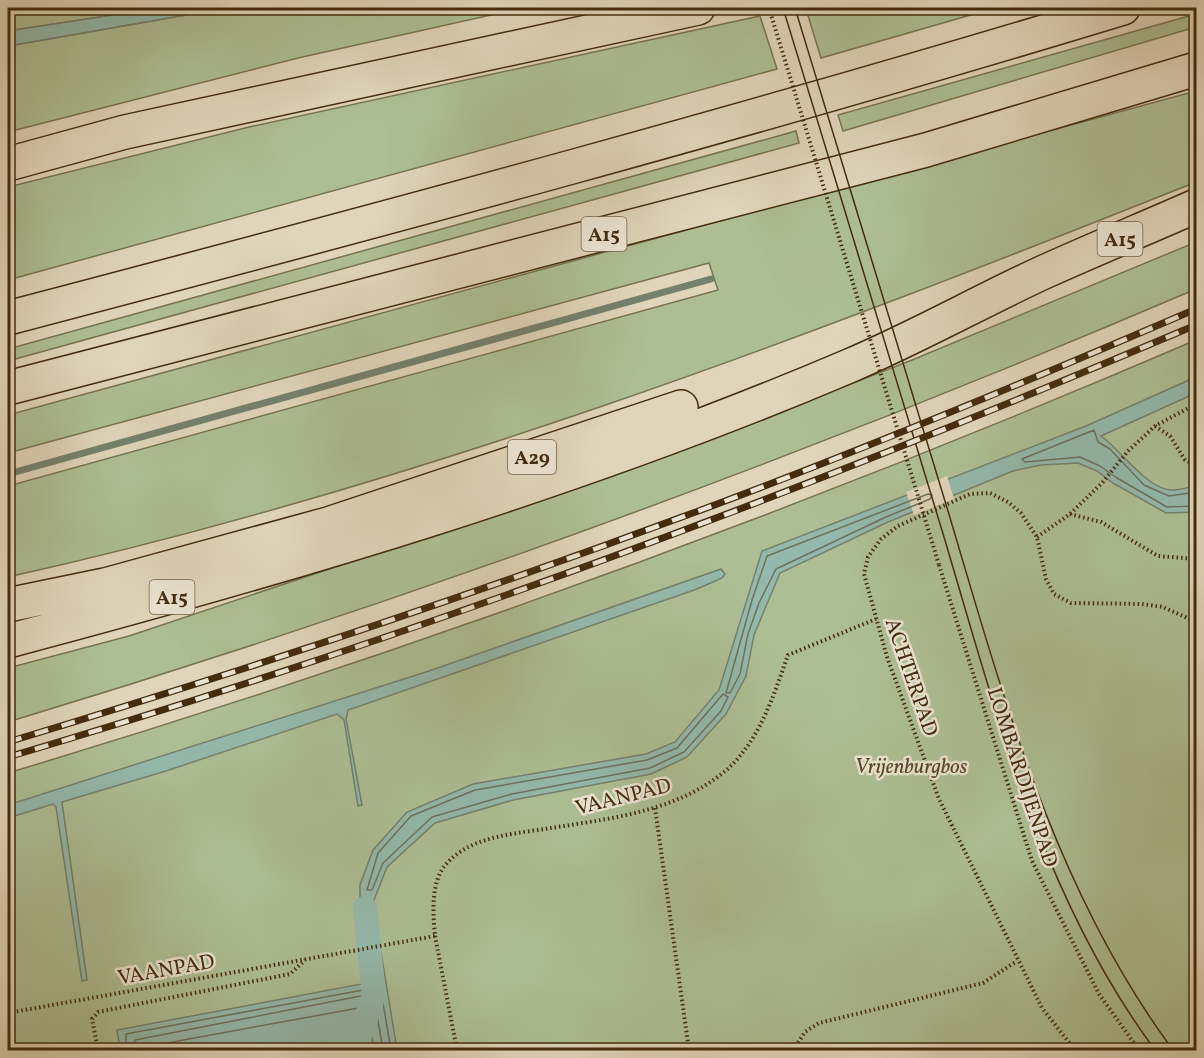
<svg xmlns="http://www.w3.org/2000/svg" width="1204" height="1058" font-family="Vollkorn,serif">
<rect width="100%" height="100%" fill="#e0d5ba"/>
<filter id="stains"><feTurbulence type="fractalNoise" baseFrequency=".00333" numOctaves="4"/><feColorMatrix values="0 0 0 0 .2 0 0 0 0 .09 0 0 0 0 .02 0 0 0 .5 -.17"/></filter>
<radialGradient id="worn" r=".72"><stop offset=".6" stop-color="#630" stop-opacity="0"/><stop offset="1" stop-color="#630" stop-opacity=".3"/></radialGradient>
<!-- green -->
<path fill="#adbe94" stroke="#787551" stroke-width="1.5" d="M8,8H159L8,31Z
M188,8H522L298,58L8,132V46L185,15Z
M811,8H995L821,58L806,9Z
M1196,14V27L843,131L838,115Z
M760,16L777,69L8,280V187L249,127Z
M1196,91V182C808,337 417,486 8,577V486L718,290L709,263L8,453V415Z
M796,131L799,143L8,361V349Z
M1196,242V289C808,455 412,600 8,722V668L129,636L526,503L717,436L912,360Z
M1196,340V1050H8V773C415,651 805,508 1196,340Z"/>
<!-- water -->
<path fill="#94b9ac" stroke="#74816d" stroke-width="1.5" d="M159,8L189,9L186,15L8,46V31Z
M1196,377V393L1101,436C1121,450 1148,491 1173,490C1180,490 1189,487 1196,486V512L1166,513L1113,483L1097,471L1078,463L1041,465L1013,471L888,522L780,573L754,635L746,676L726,714L687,757L651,774L513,800L435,823L387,867L374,900L378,937L360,941V885L373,850L407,812L473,784L646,754L675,742L719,690L762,551L1086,426Z
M721,569L725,574L722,578L697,589L348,710L346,719L362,805L358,806L344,720L337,714L166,771L62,802L87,980L82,981L56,807L53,804L8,818V805L429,671Z
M381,952L397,1050H120L117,1030L362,984L361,956Z"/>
<!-- pier -->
<path fill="#e0d5ba" d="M947,476L954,499L914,515L906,492Z"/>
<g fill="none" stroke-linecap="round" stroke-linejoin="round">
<!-- shore -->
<path stroke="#6c725d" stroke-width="1.5" d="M1196,492L1169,496L1144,485L1110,449L1098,442L1094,430L1022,459L1025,462L1080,457L1100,466L1117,478L1167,507L1196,506
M928,494L932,495L930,499L886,517L776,569L759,603L748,634L740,674L730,693H726L752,600L767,556Z
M723,694L728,697L721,711L684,752L650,768L512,794L432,817L383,863L372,890H367L378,853L411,816L475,790L647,760L677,748Z
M126,1050V1034L363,990L368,984L367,962L373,960L376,962L391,1050
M133,1050L135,1040L371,994L374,997L383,1050
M142,1050L145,1047L364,1007L367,1009L374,1050"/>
<!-- stream -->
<path stroke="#74816d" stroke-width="7" d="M8,474L711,279"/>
<!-- canal -->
<path stroke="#94b9ac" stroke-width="24" d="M355,1050L374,995L365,908"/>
<!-- motorway casing -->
<g stroke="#432c0e" stroke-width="36">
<path id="motorway" d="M8,164L125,132L698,8
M8,318C381,220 754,120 1123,8
M8,388L926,150L1196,69
M8,605L105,585L328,524L681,407
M8,641C291,566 579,481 849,366C915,338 979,302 1044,272C1095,249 1146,228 1196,206"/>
</g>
<!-- path -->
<path stroke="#432c0e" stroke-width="4" stroke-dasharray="1.5 3" stroke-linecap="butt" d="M1155,426L1170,436L1185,460L1196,465
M1070,514L1101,522L1158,556L1196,559
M1037,537L1070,514L1102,483L1128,451L1155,426L1196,404
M939,565L1032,861L1099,994L1139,1050
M655,808L689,1050
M435,936L457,1050
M8,1013L435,936C433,913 430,880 448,862C474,835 516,834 551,828C608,819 671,812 719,776C758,747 773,697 788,655L876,619
M98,1050L92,1019L98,1012L290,974L305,960
M793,1050L805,1032L819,1023L983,983L1017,961
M1075,1050L1042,1008L939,799L887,657L864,574L868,557L881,539L898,526L970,494L990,493L1008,502L1021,513L1037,537L1046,579L1054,594L1071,603L1142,604L1163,607L1196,622"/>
<!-- motorway -->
<use href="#motorway" stroke="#e0d5ba" stroke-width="33"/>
<!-- tram -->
<path stroke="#432c0e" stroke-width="1.5" d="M783,8C837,184 890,360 944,537C997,715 1043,899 1155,1050
M795,8C846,175 897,343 948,511C1004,699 1055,891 1173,1050"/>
<!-- rail casing -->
<g stroke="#432c0e" stroke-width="7">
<path id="rail" d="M8,742C241,672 473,595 701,510C868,448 1033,379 1196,309
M8,757C413,638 808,490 1196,325"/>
</g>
<!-- rail -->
<use href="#rail" stroke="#ebe4d2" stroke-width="4.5" stroke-dasharray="14" stroke-linecap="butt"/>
<!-- path-bridge -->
<path stroke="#432c0e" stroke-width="4" stroke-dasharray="1.5 3" stroke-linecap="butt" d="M769,8L939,565"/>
</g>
<g text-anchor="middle" stroke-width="5" stroke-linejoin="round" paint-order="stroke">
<!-- shield labels -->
<g fill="#ebe4d2" stroke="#756349" stroke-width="1.5">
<rect x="581.5" y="217" width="45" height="34" rx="4.5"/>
<rect x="1097.5" y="222" width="45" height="34" rx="4.5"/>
<rect x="508" y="440" width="48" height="34" rx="4.5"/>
<rect x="149.5" y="580" width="45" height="34" rx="4.5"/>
</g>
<g font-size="20" font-weight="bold" fill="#432c0e">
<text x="604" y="241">A15</text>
<text x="1120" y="246">A15</text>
<text x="532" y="464">A29</text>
<text x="172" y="604">A15</text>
</g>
<!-- street labels -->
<g font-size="21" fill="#432c0e" stroke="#ebe4d2">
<text transform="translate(912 677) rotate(71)" y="7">ACHTERPAD</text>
<text transform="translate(1023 777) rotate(72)" y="7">LOMBARDIJENPAD</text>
<text transform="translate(623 796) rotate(-14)" y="7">VAANPAD</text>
<text transform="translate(166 969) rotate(-10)" y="7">VAANPAD</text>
</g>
<!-- park labels -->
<g font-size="21" font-style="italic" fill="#584929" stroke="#ebe4d2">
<text x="911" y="773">Vrijenburgbos</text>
</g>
</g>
<!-- margin -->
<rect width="1204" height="1058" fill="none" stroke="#e0d5ba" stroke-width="30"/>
<rect x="9" y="9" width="1186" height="1040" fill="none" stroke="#432c0e" stroke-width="3"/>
<rect x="15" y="15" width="1174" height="1028" fill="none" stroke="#432c0e" stroke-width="1.5"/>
<rect width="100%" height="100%" filter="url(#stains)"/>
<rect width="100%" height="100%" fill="url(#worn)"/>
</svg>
